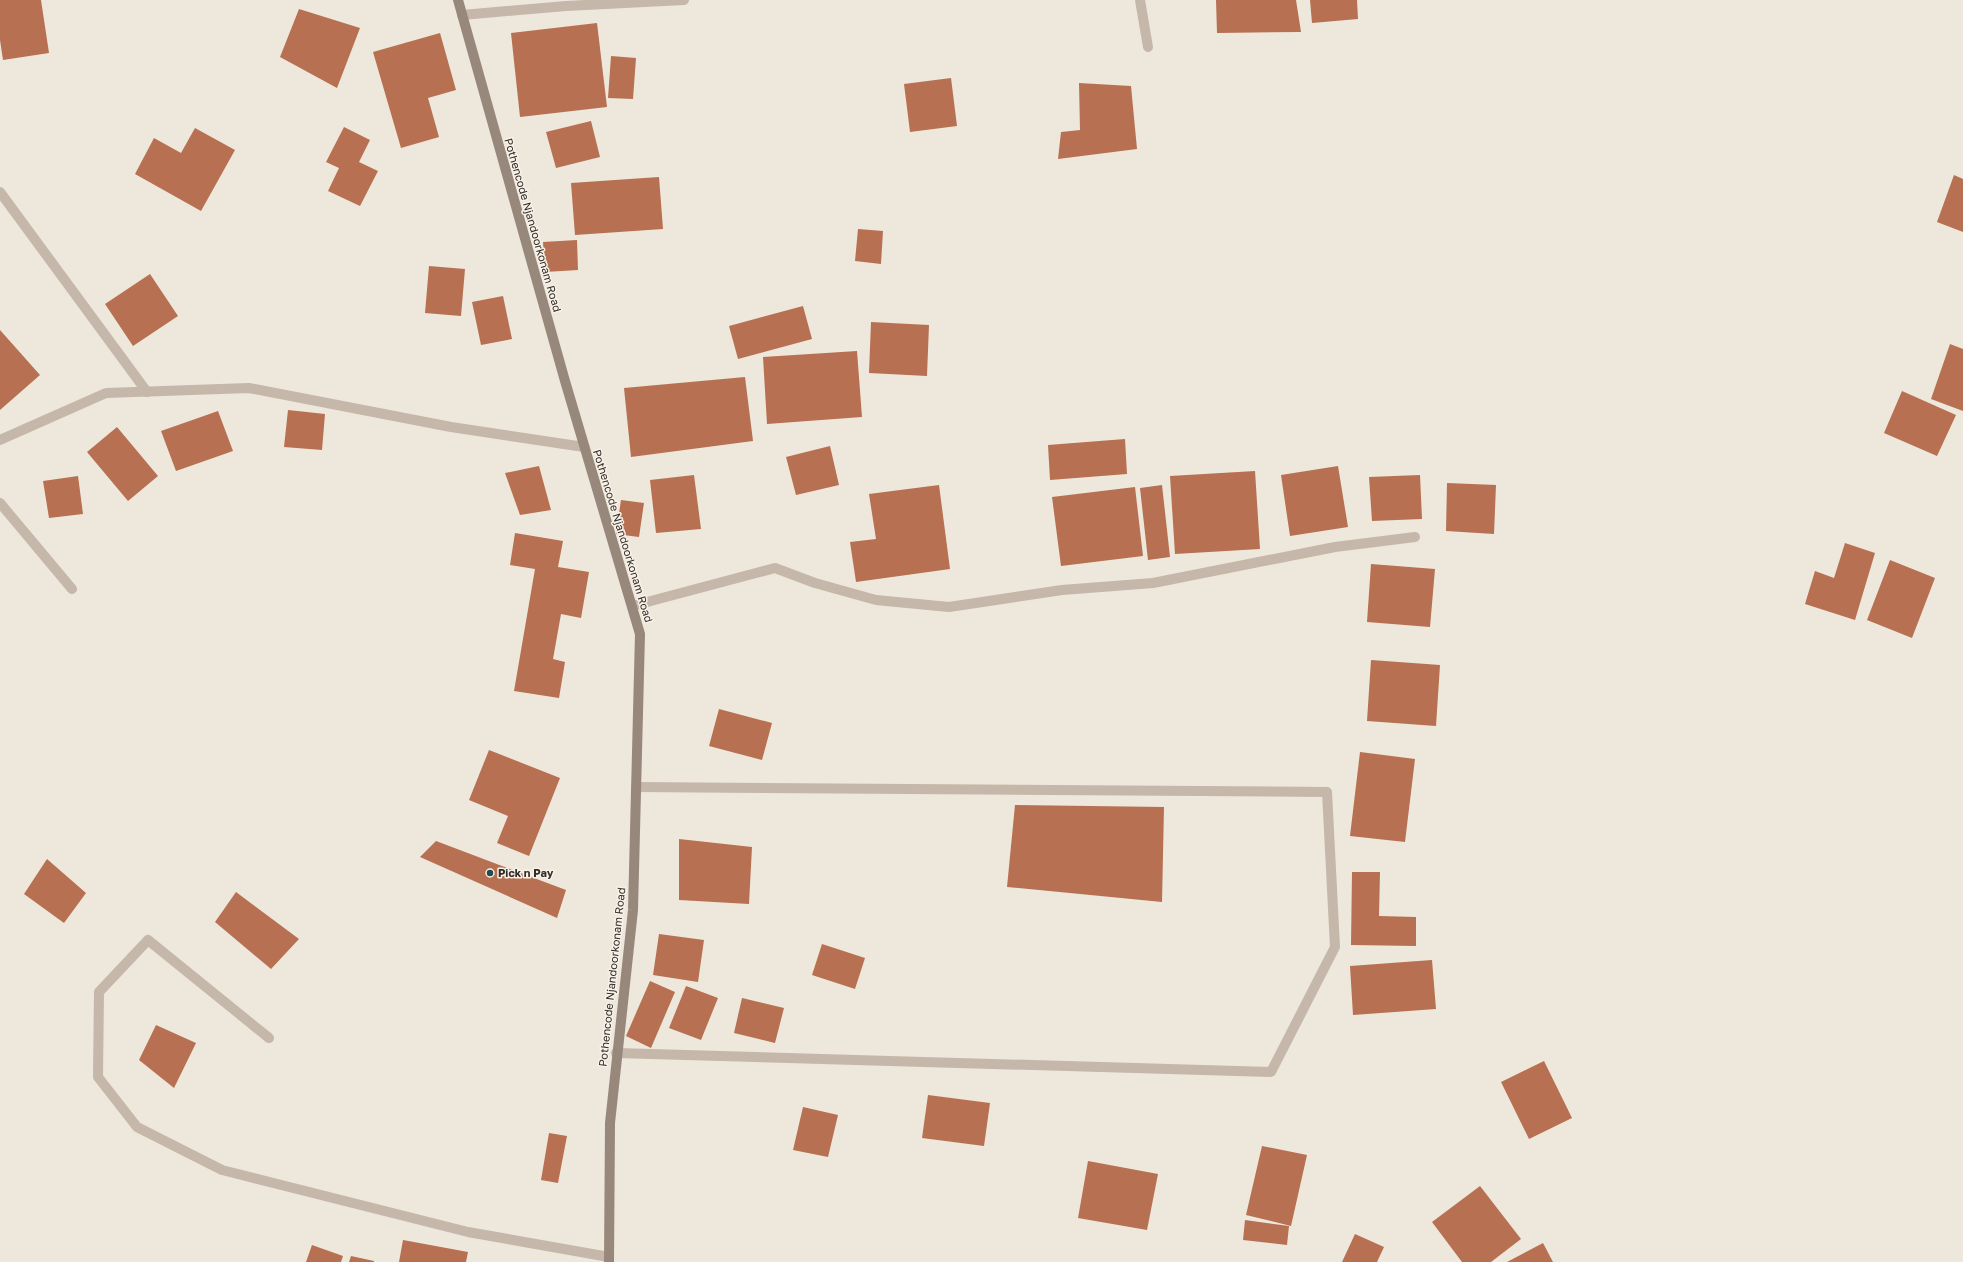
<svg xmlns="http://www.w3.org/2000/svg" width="1963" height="1262" font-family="'Golos Text',sans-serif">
<rect width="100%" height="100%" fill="#eee7db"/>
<!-- building -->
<path fill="#b77051" d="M0,0H41L49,53L3,60L0,40Z
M1216,0H1296L1301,32L1217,33Z
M1310,0H1357L1358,19L1312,23Z
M299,9L360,28L337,88L280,57Z
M597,23L607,107L520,117L511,33Z
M440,33L456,90L428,98L439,137L401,148L373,52Z
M611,56L636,58L633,99L608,98Z
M951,78L957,126L910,132L904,84Z
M1079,83L1131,86L1137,149L1058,159L1061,132L1080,130Z
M591,121L600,157L556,168L546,132Z
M344,127L370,140L359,162L378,171L360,206L328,191L339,168L326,162Z
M195,128L235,150L201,211L135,174L154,138L181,153Z
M1954,175L1963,179V232L1937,222Z
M659,177L663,229L575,235L571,183Z
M858,229L883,231L881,264L855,261Z
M577,240L578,270L545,272L543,242Z
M429,266L465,269L461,316L425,313Z
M150,274L178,316L133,346L105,304Z
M503,296L512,339L481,345L472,302Z
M803,306L812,339L738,359L729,326Z
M871,322L929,325L927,376L869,373Z
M0,330L40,375L0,410Z
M1950,344L1963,349V411L1931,399Z
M857,351L862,417L767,424L763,357Z
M745,377L753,441L631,457L624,388Z
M1902,391L1956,415L1937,456L1884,433Z
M288,410L325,414L322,450L284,447Z
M218,411L233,451L176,471L161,431Z
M117,427L158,476L128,501L87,452Z
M1125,439L1127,474L1050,480L1048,445Z
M830,446L839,485L796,495L786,457Z
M539,466L551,510L520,515L505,473Z
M1338,466L1348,527L1290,536L1281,475Z
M1255,471L1260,549L1175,554L1170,476Z
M694,475L701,529L656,533L650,480Z
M1420,475L1422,519L1372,521L1369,477Z
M78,476L83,514L49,518L43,481Z
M1447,483L1496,485L1494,534L1446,531Z
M939,485L950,569L856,582L850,542L876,539L869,494Z
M1162,485L1170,557L1148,560L1140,488Z
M1135,487L1143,556L1061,566L1052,497Z
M621,500L644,503L639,537L616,534Z
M515,533L563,541L558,567L589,572L581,618L561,614L553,659L565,662L559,698L514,691L535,569L510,565Z
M1845,543L1875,553L1855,620L1805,604L1815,571L1834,578Z
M1890,560L1935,578L1912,638L1867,620Z
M1371,564L1435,569L1430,627L1367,622Z
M1371,660L1440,665L1436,726L1367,721Z
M719,709L772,723L762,760L709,746Z
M489,750L560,778L529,856L497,843L508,816L469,800Z
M1360,752L1415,759L1405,842L1350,836Z
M1015,805L1164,807L1162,902L1007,887Z
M679,839L752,847L749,904L679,900Z
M436,841L566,890L557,918L420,857Z
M47,859L86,893L64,923L24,894Z
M1352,872H1380L1379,916L1416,917V946L1351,945Z
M236,892L299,939L271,969L215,922Z
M659,934L704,940L698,982L653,975Z
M822,944L865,958L855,989L812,975Z
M1432,960L1436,1009L1353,1015L1350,966Z
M650,981L675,992L651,1048L626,1036Z
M686,986L718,998L701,1040L669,1028Z
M742,998L784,1008L775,1043L734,1033Z
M156,1025L196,1043L174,1088L139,1060Z
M1544,1061L1572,1118L1529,1139L1501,1082Z
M928,1095L990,1103L984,1146L922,1138Z
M803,1107L838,1115L828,1157L793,1150Z
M549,1133L567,1136L558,1183L541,1180Z
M1262,1146L1307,1155L1291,1226L1246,1215Z
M1088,1161L1158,1174L1147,1230L1078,1218Z
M1480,1186L1521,1239L1491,1262H1462L1432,1222Z
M1245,1220L1289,1226L1287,1245L1243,1240Z
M1355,1234L1384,1247L1377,1262H1342Z
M403,1240L468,1252L466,1262H399Z
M1543,1243L1553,1262H1507Z
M312,1245L343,1256L341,1262H306Z
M351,1256L374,1261V1262H349Z"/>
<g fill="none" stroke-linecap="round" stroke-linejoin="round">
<!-- service -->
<path stroke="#c5b7a9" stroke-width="10" d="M0,192L147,392
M0,503L72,589"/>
<!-- minor -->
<path stroke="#c5b7a9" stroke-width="10" d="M1140,0L1148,47
M462,15L566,6L684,0
M0,440L106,393L249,388L451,427L584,447
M632,606L775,568L815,583L876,600L949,607L1062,590L1153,583L1335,547L1415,537
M269,1038L148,940L99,992L98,1077L137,1127L222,1170L468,1232L609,1257
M616,1053L1271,1072L1335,947L1327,792L636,787"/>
<!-- secondary -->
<path stroke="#98877b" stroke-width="10" d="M458,0L565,381L640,634L633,910L610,1123L609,1262"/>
</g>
<!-- markers -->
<circle fill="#224a4f" stroke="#f7f1e7" stroke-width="1.5" cx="490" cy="873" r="4"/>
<g text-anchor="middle" stroke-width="3" stroke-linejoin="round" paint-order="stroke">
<!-- street labels -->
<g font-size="11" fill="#332c28" stroke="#f7f1e7">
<text transform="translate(533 225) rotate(74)" y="4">Pothencode Njandoorkonam Road</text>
<text transform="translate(623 536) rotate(73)" y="4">Pothencode Njandoorkonam Road</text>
<text transform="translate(612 977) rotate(-84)" y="4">Pothencode Njandoorkonam Road</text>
</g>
<!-- poi labels -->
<g font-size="11" font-weight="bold" fill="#332c28" stroke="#f7f1e7" text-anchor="start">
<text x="498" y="877">Pick n Pay</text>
</g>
</g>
</svg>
